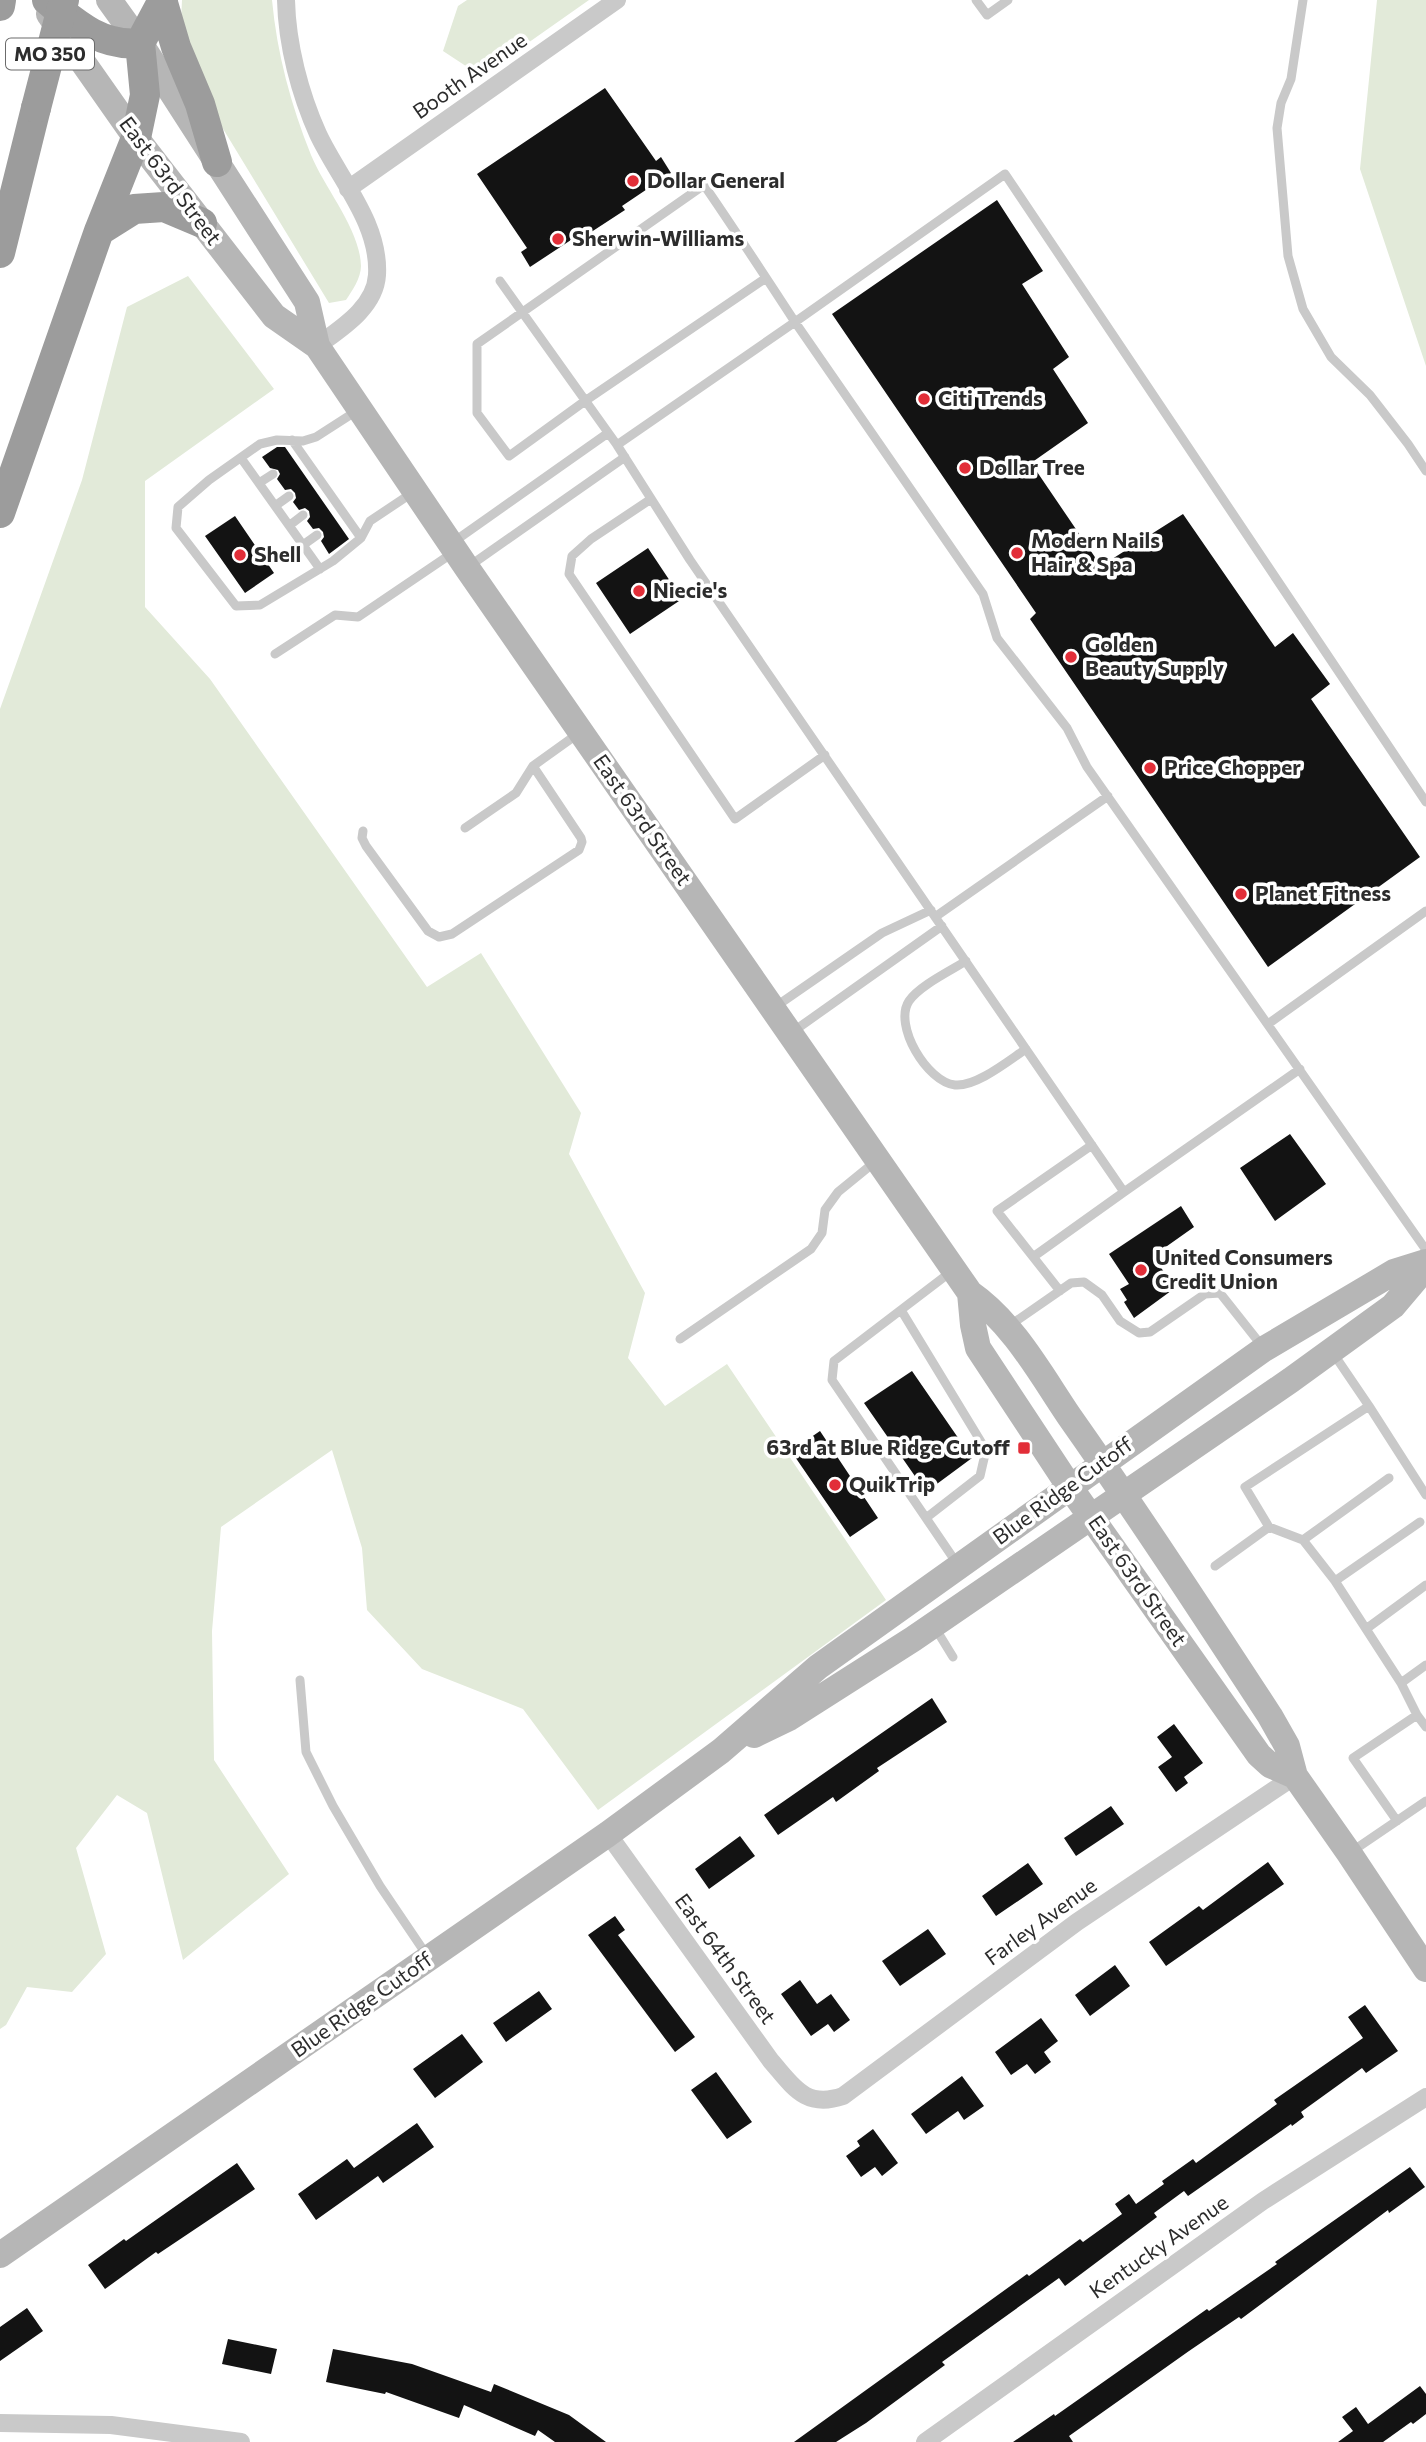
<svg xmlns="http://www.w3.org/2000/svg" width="1426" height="2442" font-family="Commissioner,sans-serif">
<rect width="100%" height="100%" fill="#fff"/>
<!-- green -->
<path fill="#e2ead9" d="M182,0H272C277,54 291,105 311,155C325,189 360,229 361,266C361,278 352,291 346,300L329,303L211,109L181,22Z
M467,0H589L481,76L443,51L458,6Z
M1377,0H1426V366L1360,169Z
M188,276L274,389L145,481V607L210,679L427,987L481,953L581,1113L569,1154L645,1293L628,1358L665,1406L727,1364L886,1600L598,1810L523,1709L422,1669L367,1610L362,1548L332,1450L221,1527L212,1631L214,1760L289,1874L183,1960L147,1813L117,1795L76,1848L106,1954L72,1992L27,1987L6,2025L0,2029V709L82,480L127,307Z"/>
<!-- building -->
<path fill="#131313" d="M605,88L656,161L661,157L671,173L622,206L625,210L579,240L577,236L530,267L521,252L527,248L477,174Z
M997,200L1043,271L1022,284L1069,357L1053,369L1088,423L1031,463L1101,566L1183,514L1275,647L1293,633L1330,684L1311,699L1420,857L1268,967L1030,619L1036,613L832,314Z
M277,447H285L349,539L329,554L321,541L324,537L323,532L319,528L313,529L307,521L310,517L309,511L305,508L299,510L293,502L296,498L295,493L291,489L285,490L277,479L280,474L278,470L270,468L262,457Z
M235,516L274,573L245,593L205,536Z
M648,548L682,599L630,634L596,583Z
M1290,1134L1326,1184L1275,1221L1240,1168Z
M1181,1206L1194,1227L1153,1256L1175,1288L1134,1318L1124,1302L1127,1300L1120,1289L1129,1284L1109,1254Z
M912,1371L972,1458L926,1492L864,1403Z
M820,1431L878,1518L850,1537L791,1451Z
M932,1698L947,1722L877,1768L879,1771L836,1802L833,1797L778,1835L764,1815Z
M1174,1724L1203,1763L1184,1777L1188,1783L1176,1792L1158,1767L1172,1757L1157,1737Z
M1111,1806L1124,1824L1076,1856L1064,1838Z
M740,1836L755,1856L709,1889L695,1869Z
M1268,1862L1284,1884L1166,1966L1149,1942L1199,1906L1203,1910Z
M1028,1863L1043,1884L996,1916L982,1896Z
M615,1916L625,1930L618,1935L695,2037L675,2052L588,1935Z
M928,1929L946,1954L900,1986L882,1961Z
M1115,1965L1130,1986L1090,2016L1075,1995Z
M800,1980L817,2004L831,1994L850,2020L834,2032L828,2024L811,2036L781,1994Z
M539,1991L552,2009L506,2042L493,2023Z
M1365,2005L1398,2051L1366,2073L1362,2068L1301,2112L1304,2117L1292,2126L1291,2124L1188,2196L1184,2191L1154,2213L1157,2217L1065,2286L1059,2278L942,2362L945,2365L866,2423L836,2442H794L1027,2274L1029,2276L1080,2239L1083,2242L1122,2214L1115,2204L1129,2194L1136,2204L1164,2184L1162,2181L1193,2159L1196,2163L1277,2104L1274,2100L1363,2038L1348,2017Z
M1041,2018L1058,2041L1044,2052L1051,2062L1035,2074L1027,2064L1011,2075L995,2052Z
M462,2034L483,2062L435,2098L413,2069Z
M716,2072L752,2122L727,2139L691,2090Z
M962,2076L984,2106L964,2120L958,2111L926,2134L911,2114Z
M417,2123L434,2147L383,2183L378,2176L316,2220L298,2194L347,2159L354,2168Z
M873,2129L898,2163L882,2176L875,2167L861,2177L846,2156L860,2146L857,2141Z
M237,2163L255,2189L158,2254L156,2252L105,2289L88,2265L124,2239L126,2241Z
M1410,2167L1425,2187L1389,2213L1388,2210L1241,2319L1239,2317L1189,2351L1069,2436L1073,2442H1013L1054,2414L1055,2416L1207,2309L1209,2311L1277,2264L1275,2262Z
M27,2308L43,2331L0,2361V2327Z
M228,2339L277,2349L271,2374L222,2364Z
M333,2349L412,2364L491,2392L494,2384L569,2415L606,2442H555L538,2430L535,2436L464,2405L459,2418L386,2392L385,2394L326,2382Z
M1420,2386L1426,2394V2414L1413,2424L1411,2422L1383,2442H1338L1353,2431L1342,2417L1356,2407L1368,2424Z"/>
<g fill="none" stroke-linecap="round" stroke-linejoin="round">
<!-- service -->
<path stroke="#c9c9c9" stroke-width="9" d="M976,0L987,15L1008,0
M1303,0L1291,79L1281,103L1277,128L1288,256L1303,309L1331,357L1370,395L1408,444L1426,471
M766,278L585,401L509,456L477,413V344L704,185C735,230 765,276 795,322L1005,174L1426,802
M500,281L617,445L690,560L1124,1192L1300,1069
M358,410L316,437L303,441L277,440L260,444L209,480L178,507L176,528L236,606L260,605L333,561L361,538L370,521L412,493
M292,440L361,538
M617,445L795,322L983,594L997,638L1067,728L1087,767L1426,1250
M241,458L320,569
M259,483L273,474
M651,499L591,539L572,556L569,574L735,819L825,755
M275,506L289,496
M290,525L303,515
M452,543L608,433
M303,545L317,535
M468,567L625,457
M275,654L335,615L358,617L454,552
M465,828L516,793L533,766L579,733
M363,831L362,838L366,846L428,931L439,937L452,934L579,850L582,842L581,838L533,766
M935,917L1108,796
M966,961C950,971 919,986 909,1001C893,1025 927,1082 955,1085C976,1087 1008,1061 1026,1049
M775,1007L882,933L931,910
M1268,1024L1426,911
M791,1033L942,926
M1033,1257L1124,1192
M952,1271L834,1361L832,1380L958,1565
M1060,1291L997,1211L1092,1145
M901,1310L986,1450L980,1476L926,1518
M1009,1326L1071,1283L1084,1282L1102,1295L1120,1321L1139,1333L1150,1332L1205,1294L1220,1293L1262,1346
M680,1339L811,1249L822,1233L825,1210L838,1192L876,1161
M1369,1406L1426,1495
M1269,1527L1303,1540L1335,1581L1401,1683L1417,1715
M1303,1540L1389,1478
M1215,1566L1269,1527L1245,1487L1369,1406L1333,1353
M1335,1581L1420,1522
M934,1626L953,1657
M1366,1629L1426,1585
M300,1680L306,1752L333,1806L380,1886L428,1957
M1401,1683L1426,1665
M1397,1821L1353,1758L1417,1715L1426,1727
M1351,1852L1426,1801"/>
<!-- minor -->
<path stroke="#c9c9c9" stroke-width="18" d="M286,0C287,45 300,94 318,134C339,179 380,223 377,275C375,308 340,329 317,346
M348,189L617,0
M608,1834L771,2061C793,2086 805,2109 843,2096L1077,1922L1295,1776
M0,2423L111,2425L241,2442
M925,2442L1263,2201L1426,2097"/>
<!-- secondary -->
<path stroke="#b6b6b6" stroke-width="26" d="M109,0L140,43L307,302L317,346L467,568L970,1293C1013,1323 1040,1373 1069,1416C1138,1514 1204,1615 1270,1716L1287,1746L1295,1776L1349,1853L1426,1969
M49,14L136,138L274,316L317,346
M970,1293L973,1325L978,1348L1069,1486L1259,1755L1270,1765L1295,1776
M754,1735L789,1718L913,1639L1291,1380L1393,1306L1426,1267
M0,2255L608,1834L721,1751L818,1667L1264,1349L1394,1272L1426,1262"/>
<!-- trunk -->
<path stroke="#9c9c9c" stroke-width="30" d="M47,0C75,23 101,47 140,43
M163,3L176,47L200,104L217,162
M0,6L1,0
M99,231L134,209L164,207L202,223
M0,253L36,108
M0,513L99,231L136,138L145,95L140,43L163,0"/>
<!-- trunk-bridge -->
<path stroke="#9c9c9c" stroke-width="30" d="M36,108L64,0"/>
</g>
<!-- markers -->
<g fill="#e22e38" stroke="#fff" stroke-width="2.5">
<circle cx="633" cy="181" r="7"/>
<circle cx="558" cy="239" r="7"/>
<circle cx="924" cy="399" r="7"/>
<circle cx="965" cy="468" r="7"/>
<circle cx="1017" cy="553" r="7"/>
<circle cx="240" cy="555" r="7"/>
<circle cx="639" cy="591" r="7"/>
<circle cx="1071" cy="657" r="7"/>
<circle cx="1150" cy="768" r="7"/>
<circle cx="1241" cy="894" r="7"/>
<circle cx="1141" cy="1270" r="7"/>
<rect x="1017" y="1441" width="14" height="14" rx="3.5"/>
<circle cx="835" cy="1485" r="7"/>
</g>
<g text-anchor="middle" stroke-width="7" stroke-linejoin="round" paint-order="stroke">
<!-- shield labels -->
<rect fill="#fff" stroke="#6b6b6b" stroke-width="2" x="6" y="38.5" width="88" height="31" rx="5"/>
<g font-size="19" font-weight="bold" fill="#2c2c2c">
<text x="50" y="61">MO 350</text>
</g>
<!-- street labels -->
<g font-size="21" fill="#2c2c2c" stroke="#fff">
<text transform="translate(470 76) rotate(-35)" y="7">Booth Avenue</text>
<text transform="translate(170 181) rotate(53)" y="7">East 63rd Street</text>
<text transform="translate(642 820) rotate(55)" y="7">East 63rd Street</text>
<text transform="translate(1063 1491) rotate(-36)" y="7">Blue Ridge Cutoff</text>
<text transform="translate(1137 1581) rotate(55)" y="7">East 63rd Street</text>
<text transform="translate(1041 1922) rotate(-36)" y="7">Farley Avenue</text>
<text transform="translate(725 1959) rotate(54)" y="7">East 64th Street</text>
<text transform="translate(362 2005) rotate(-35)" y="7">Blue Ridge Cutoff</text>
<text transform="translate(1159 2247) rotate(-35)" y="7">Kentucky Avenue</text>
</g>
<!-- poi labels -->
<g font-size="21" font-weight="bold" fill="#2c2c2c" stroke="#fff" text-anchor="start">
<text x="647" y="188">Dollar General</text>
<text x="572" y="246">Sherwin-Williams</text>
<text x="938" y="406">Citi Trends</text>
<text x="979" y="475">Dollar Tree</text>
<text x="1031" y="548">Modern Nails<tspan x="1031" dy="24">Hair &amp; Spa</tspan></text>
<text x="254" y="562">Shell</text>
<text x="653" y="598">Niecie's</text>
<text x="1085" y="652">Golden<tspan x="1085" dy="24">Beauty Supply</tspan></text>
<text x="1164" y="775">Price Chopper</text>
<text x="1255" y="901">Planet Fitness</text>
<text x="1155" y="1265">United Consumers<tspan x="1155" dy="24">Credit Union</tspan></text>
<text x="1010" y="1455" text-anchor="end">63rd at Blue Ridge Cutoff</text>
<text x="849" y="1492">QuikTrip</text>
</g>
</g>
</svg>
